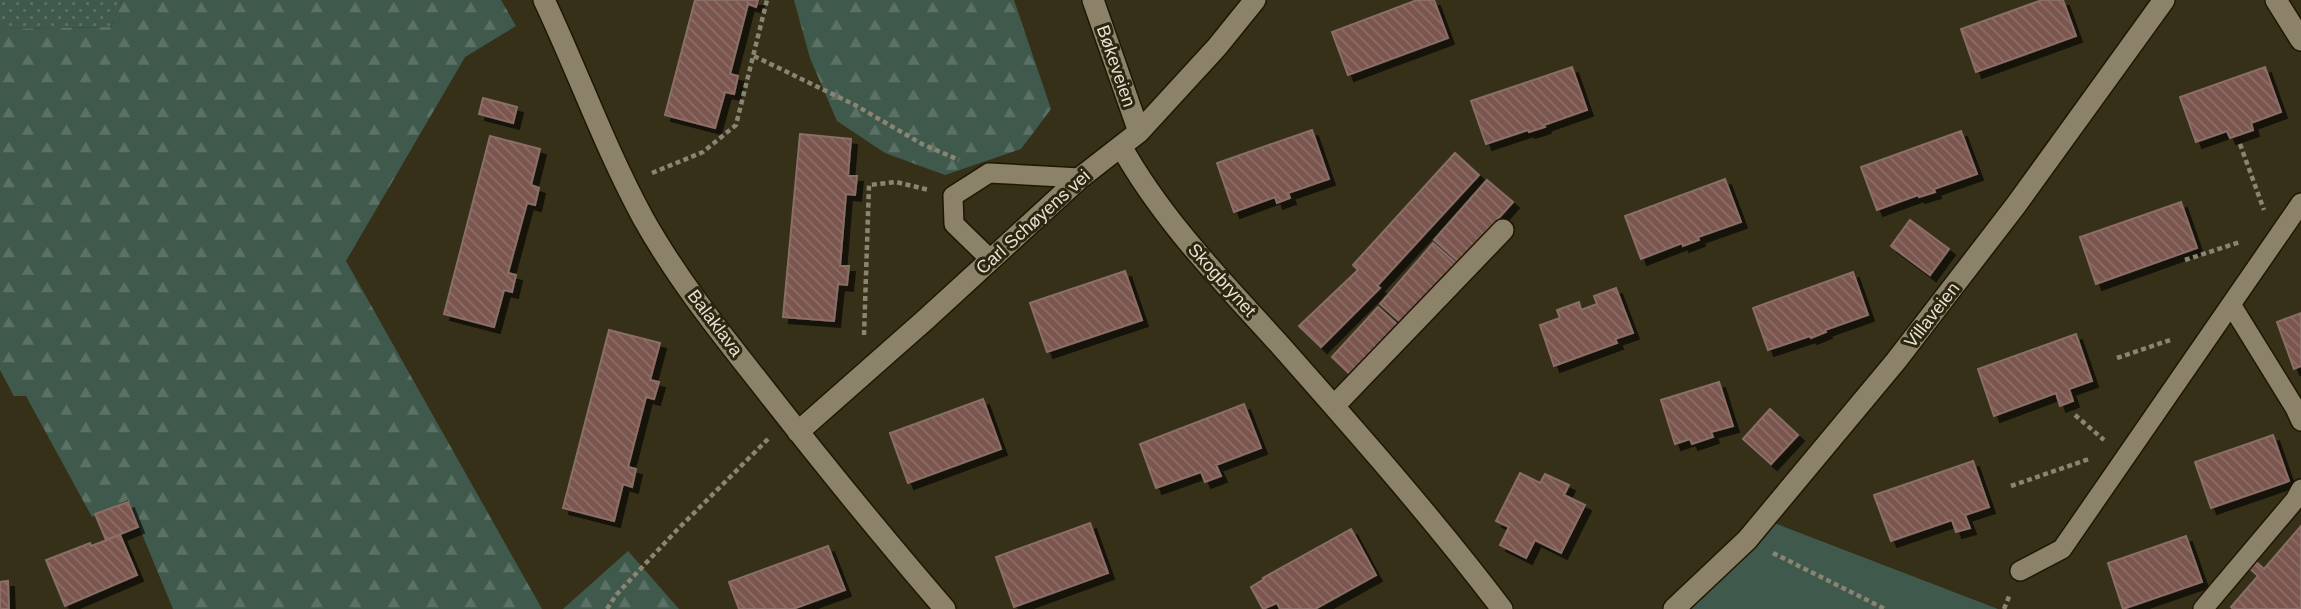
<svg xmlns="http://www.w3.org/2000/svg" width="2301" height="609" font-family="Arial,sans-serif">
<defs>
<pattern id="grass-dots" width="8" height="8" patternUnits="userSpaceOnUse" patternTransform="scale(1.75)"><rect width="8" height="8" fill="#3f5a4c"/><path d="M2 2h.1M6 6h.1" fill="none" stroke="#5b7165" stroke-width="1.8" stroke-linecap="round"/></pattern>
<pattern id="forest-firs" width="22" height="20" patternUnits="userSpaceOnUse" patternTransform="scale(1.75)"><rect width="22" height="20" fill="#3f5a4c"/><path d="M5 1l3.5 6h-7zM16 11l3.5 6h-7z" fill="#5b7165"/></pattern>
<pattern id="building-back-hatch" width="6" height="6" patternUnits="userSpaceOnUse" patternTransform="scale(1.75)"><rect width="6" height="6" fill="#7a564f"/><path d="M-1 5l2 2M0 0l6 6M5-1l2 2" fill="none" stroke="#8d6e67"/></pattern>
<filter id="shadow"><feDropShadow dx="6" dy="6" stdDeviation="0" flood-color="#0009"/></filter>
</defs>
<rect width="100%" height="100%" fill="#373019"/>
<!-- grass -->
<path fill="url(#grass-dots)" d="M0,0H122L111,27L0,29Z"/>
<!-- forest -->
<path fill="url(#forest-firs)" d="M122,0H501L516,26L465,57L346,261L542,609H173L128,500L92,517L26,396H14L0,370V29L111,27Z
M794,0H1014L1051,109L1021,149L945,175L885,153L837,121L810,58Z
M628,551L679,609H563Z"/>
<!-- park -->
<path fill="#3f5a4c" d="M1764,519L1998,609H1683Z"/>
<!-- building -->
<path fill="url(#building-back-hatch)" stroke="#8a6e67" stroke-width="2" filter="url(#shadow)" d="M695,0H758L756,7L748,4L730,74L738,76L734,94L725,92L715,128L665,115Z
M1417,0H1434L1448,38L1348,75L1332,32Z
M2042,0H2063L2076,36L1976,72L1961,29Z
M1572,67L1587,110L1544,125L1545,127L1529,132L1528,130L1486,144L1471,101Z
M2265,67L2281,112L2251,123L2253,130L2230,138L2227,131L2196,142L2180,97Z
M483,98L517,107L513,123L479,114Z
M1312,130L1329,179L1288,193L1290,198L1277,203L1275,197L1234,212L1217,163Z
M1961,131L1977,174L1934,189L1935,192L1919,197L1918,195L1877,210L1861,167Z
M800,134L851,139L848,176H857L855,195L846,194L840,266H849L847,285L838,284L834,321L783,317Z
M490,136L540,149L531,185L539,188L535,205L527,203L508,273L516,275L512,292L504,290L494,327L444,314Z
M1455,153L1479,175L1377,286L1380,288L1321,347L1299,326L1358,270L1353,265Z
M1725,179L1741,222L1698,237L1699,240L1683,246L1682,243L1641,259L1625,216Z
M1487,180L1513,202L1459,262L1434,240Z
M2181,202L2197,248L2096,284L2080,237Z
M1910,220L1949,249L1930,275L1891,246Z
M1433,243L1457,264L1404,325L1380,304Z
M1125,271L1142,320L1047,352L1030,303Z
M1853,272L1868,315L1825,330L1826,332L1811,338L1810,336L1768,350L1753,308Z
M1616,288L1633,333L1615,339L1617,343L1554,366L1540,325L1560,318L1557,310L1579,302L1581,310L1597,304L1594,296Z
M1378,307L1400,327L1354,378L1332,357Z
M2301,313V366L2294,369L2277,322Z
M609,330L660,343L650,380L659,382L654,399L646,397L628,467L636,469L632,487L623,484L614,521L563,508Z
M2076,334L2092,381L2069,389L2073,401L2060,406L2056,393L1994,416L1978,369Z
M1719,382L1733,426L1711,432L1713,437L1692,444L1690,439L1675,444L1661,400Z
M983,399L1001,449L908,483L890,433Z
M1244,404L1261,448L1216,465L1221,476L1205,482L1201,472L1156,488L1140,444Z
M1770,409L1798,435L1771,464L1743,439Z
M2273,435L2289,481L2211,508L2195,462Z
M1973,461L1989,507L1965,515L1970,528L1956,532L1952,520L1891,541L1874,495Z
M1520,473L1540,483L1545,474L1569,485L1564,495L1585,505L1561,553L1535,540L1526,558L1500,545L1509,527L1496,521Z
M128,502L138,527L106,540L95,514Z
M1090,523L1108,573L1014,607L996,557Z
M2301,526V609H2233L2231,607L2258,576L2248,567L2254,560L2264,569Z
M1351,529L1376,575L1315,609H1280L1277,603L1263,609L1251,587L1264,579L1263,578Z
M120,535L137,575L65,606L46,560L90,543L91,546Z
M2186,536L2202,582L2123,609L2108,563Z
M828,546L845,590L793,609H739L729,582Z
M8,581L9,609H0V582Z"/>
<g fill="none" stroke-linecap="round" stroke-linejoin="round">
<!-- lane casing -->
<g stroke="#1f1703" stroke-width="22">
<path id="lane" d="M991,260L954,224L953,196L989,173L1080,178
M2232,306L2295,408L2301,421
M2020,571L2062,549L2301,203
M2203,609L2295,500L2301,489"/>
</g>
<!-- street casing -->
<g stroke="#1f1703" stroke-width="24">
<path id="street" d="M544,0C578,72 605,148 643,218C676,277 718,330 760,383C820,460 881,535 945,609
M1093,0L1139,132
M2276,0L2301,40
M1121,146C1162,220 1223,282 1280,345C1356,431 1432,517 1502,609
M1334,406L1503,230
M798,432L925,320L1080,178L1139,132L1217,47L1255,0
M1674,609L1747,540L1896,361L2016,205L2164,0"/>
</g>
<!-- path -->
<path stroke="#8a8472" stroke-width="4.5" stroke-dasharray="5 3.5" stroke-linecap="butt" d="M754,56L855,105L922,144L959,160
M2240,144L2264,210
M652,173L703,152L736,125L767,0
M2185,260L2240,242
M864,335L869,185L896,182L929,190
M2117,358L2173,339
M2075,415L2104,440
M2011,486L2089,459
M1773,553L1885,609
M607,609L616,595L676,531L770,437
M2004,609L2010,594"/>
<!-- lane -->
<use href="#lane" stroke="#8b8269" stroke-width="19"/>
<!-- street -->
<use href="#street" stroke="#8b8269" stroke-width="21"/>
</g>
<g text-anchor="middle" stroke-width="6" stroke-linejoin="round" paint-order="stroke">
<!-- street labels -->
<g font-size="18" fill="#e6e1d4" stroke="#2d260f">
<text transform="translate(1116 66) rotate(71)" y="6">Bøkeveien</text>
<text transform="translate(1033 222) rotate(-42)" y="6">Carl Schøyens vei</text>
<text transform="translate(1222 280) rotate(48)" y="6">Skogbrynet</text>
<text transform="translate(1932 315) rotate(-52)" y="6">Villaveien</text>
<text transform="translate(715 323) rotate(53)" y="6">Balaklava</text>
</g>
</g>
</svg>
